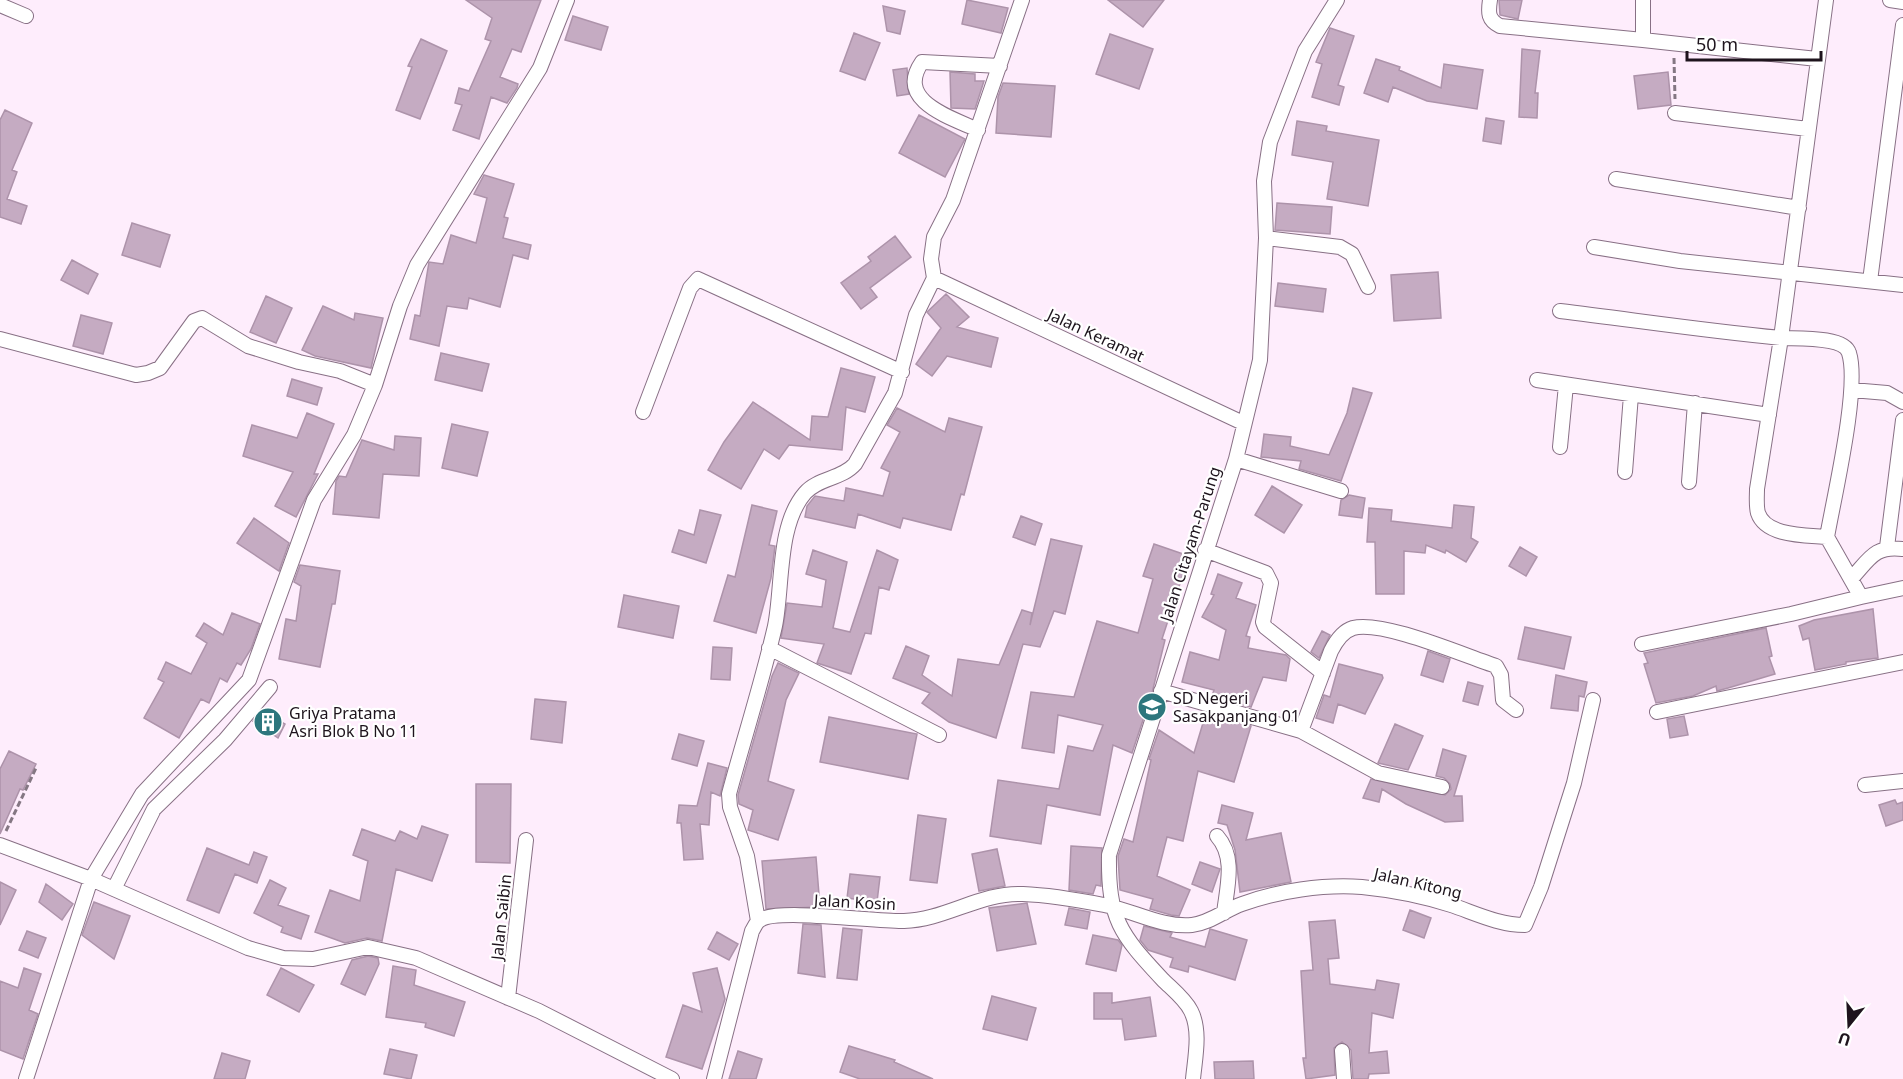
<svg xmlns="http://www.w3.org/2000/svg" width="1903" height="1079" font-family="'Noto Sans',sans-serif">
<rect width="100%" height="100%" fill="#feedfc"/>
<!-- building -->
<path fill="#c5abc2" stroke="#ad93aa" stroke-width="1.5" d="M466,0H541L521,52L512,49L500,77L518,84L517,88L507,103L491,97L479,139L453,130L462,105L455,103L459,88L469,91L491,41L485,39L492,18Z
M967,0L1008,8L1001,33L962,24Z
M1108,0H1164L1143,27Z
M1499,0H1522L1518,19L1500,15Z
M883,6L905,11L900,34L887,31Z
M573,16L608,27L601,50L565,40Z
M1330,28L1354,36L1338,85L1344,87L1339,105L1312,97L1322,64L1316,62Z
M854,33L880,43L865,80L840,71Z
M1110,34L1153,49L1139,89L1096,74Z
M421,39L447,51L420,119L396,110L412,67L408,66Z
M1522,49L1540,51L1535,93H1538L1537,118L1519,117Z
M1376,59L1400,67L1399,70L1441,88L1444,64L1483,70L1477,109L1427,101L1393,87L1388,102L1364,93Z
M907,68L909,94L897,96L893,70Z
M950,72L975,74V81H984L975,109L951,108Z
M1668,72L1671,105L1638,109L1634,76Z
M1003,83L1055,86L1051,137L996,133L998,97Z
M5,110L32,123L12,170L17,172L7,199L27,206L21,224L0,217V120Z
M919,115L965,139L945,177L899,153Z
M1486,118L1504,121L1501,144L1483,141Z
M1297,121L1327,126L1326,131L1379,140L1368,206L1327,199L1333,162L1292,155Z
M484,175L514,184L504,217L508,218L503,238L531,245L528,259L513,255L500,307L469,298L467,309L447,306L439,346L410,339L415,315L420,316L429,262L443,264L451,235L476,243L487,198L474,194Z
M1277,203L1332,207L1330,234L1275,230Z
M132,223L170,235L160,267L122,255Z
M895,236L911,257L870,288L877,297L861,309L841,283L871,261L868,257Z
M72,260L98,274L88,294L61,280Z
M1438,272L1441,318L1394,321L1391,275Z
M1278,283L1326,289L1323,312L1275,306Z
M946,294L969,317L957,327L998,338L991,367L947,356L932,376L916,364L941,328L927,312Z
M266,296L292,308L276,343L250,332Z
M323,306L354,320L355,313L383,318L371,368L315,356L302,350Z
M81,315L112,323L103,354L73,346Z
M441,353L489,364L482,391L435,380Z
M841,368L875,377L865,412L846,407L842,450L789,445L779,459L764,449L741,489L708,470L724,442L753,402L810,440L812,416L828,417Z
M292,379L322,388L317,405L287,396Z
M1353,388L1372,393L1341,481L1299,469L1301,461L1261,457L1264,434L1291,437L1290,446L1329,455L1347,413Z
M897,408L945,432L949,418L982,427L964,495L961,494L951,530L903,518L900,528L858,514L855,528L805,517L807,506L815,496L844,501L846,488L883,496L890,472L881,468L900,432L887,425Z
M307,413L334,424L314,474H318L296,517L275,506L293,472L243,456L252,425L297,438Z
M452,424L488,432L477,476L442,468Z
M395,436L421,438L419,476L383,474L379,518L333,514L336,481L339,476L346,477L362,440L394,450Z
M1272,486L1302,505L1284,533L1255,515Z
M1349,495L1365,498L1362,518L1339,515L1341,500Z
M752,505L777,511L769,545L775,546L771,578L756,633L714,621L728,575L735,577Z
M1454,505L1474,507L1471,538L1478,542L1466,562L1446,550L1445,553L1426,545L1425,553L1404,551V594H1376L1375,542H1367L1369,508L1392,510L1391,521L1452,528Z
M700,510L721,515L706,563L672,552L679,530L694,535Z
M1021,516L1042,524L1035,545L1013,537Z
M254,518L289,543L279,571L237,543Z
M1051,539L1082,546L1065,614L1054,611L1040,647L1023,644L996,738L949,722L922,703L930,693L893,678L906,646L929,656L922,675L952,696L958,659L999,665L1022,610L1032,613L1030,625Z
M1154,544L1189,556L1162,639L1165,640L1152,693L1132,753L1113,745L1100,815L1047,805L1041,844L990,836L998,780L1059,789L1068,746L1093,751L1103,725L1058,715L1054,753L1022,748L1031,692L1074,697L1097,621L1138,633L1153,579L1143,576Z
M1520,547L1537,557L1526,576L1509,566Z
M813,550L847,562L833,628L850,632L877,550L898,560L889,590L879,587L871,634L865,633L851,674L817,663L824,644L781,638L787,603L822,607L826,580L806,574Z
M300,565L340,571L335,604H332L320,667L279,659L286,619L296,621L301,586L294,582Z
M1218,574L1242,583L1236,598L1256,605L1246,636L1250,637L1248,648L1286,655L1290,659L1286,681L1263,677L1251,707L1212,696L1214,690L1182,682L1190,652L1219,660L1226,630L1202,617L1214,595L1211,594Z
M624,595L679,606L673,638L618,627Z
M1873,609L1878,658L1846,662V664L1815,670L1809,638L1803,640L1799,626L1814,620Z
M232,613L260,624L251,649L241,665L237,663L227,682L220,678L209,703L201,699L179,738L144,718L164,682L158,679L166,662L191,674L207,643L196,636L204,623L223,635Z
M1525,627L1571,637L1564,669L1518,659Z
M1766,628L1772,656L1769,657L1775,674L1728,688L1717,691L1716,686L1693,696L1656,703L1644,664L1648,663L1644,653Z
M1322,631L1330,635L1319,658L1311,652Z
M713,647L732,648L730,680L711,679Z
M1428,651L1450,659L1443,682L1421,675Z
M778,663L799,673L786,700L768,781L794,790L778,840L748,830L753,810L739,804L738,795L772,676Z
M1339,664L1382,675L1383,678L1365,714L1338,704L1333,723L1316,718L1324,695L1330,697Z
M1556,675L1587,682L1584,697L1579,696L1578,711L1551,708Z
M1468,682L1483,686L1478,705L1463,701Z
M535,699L566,702L562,743L531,739Z
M262,711L285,724L278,738L253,721Z
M1206,713L1251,726L1234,782L1198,771L1183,841L1167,837L1157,876L1190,890L1179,916L1171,915L1150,909L1153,899L1120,890L1118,856L1124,839L1133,842L1151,760L1149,759L1159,730L1194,753Z
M1684,716L1688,735L1670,738L1667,719Z
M829,717L917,734L908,779L820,762Z
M1395,724L1423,736L1408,770L1378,763Z
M679,734L704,741L697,766L672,759Z
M1443,749L1466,756L1454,796H1462L1463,821L1445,822L1406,804L1382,789L1379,802L1363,798L1371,779L1445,795L1451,789L1450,784L1444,778L1436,776Z
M9,751L36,764L23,790L20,789L0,834V769Z
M708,763L727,768L720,796L711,792L709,825L700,824L703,859L684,860L681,823H677L679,805L697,806Z
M476,784H511L510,863L476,862Z
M1895,800L1897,804L1903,802V820L1886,826L1879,805Z
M1222,805L1253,813L1246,840L1281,833L1291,882L1240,892L1235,850L1227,825L1218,823Z
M918,815L946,819L937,883L910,880Z
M422,826L448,835L432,881L396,869L382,941L367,938L345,943L315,932L330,890L360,901L368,861L353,855L362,829L395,841L400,831L417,839Z
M1071,846L1102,848L1101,886L1096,885L1093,894L1069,890Z
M207,848L249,865L254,852L267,857L257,883L235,874L219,913L187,900Z
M997,849L1005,886L979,891L972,854Z
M816,857L820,907L766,909L762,861Z
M1200,862L1220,869L1212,892L1192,884Z
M850,874L880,877L877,902L847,898Z
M270,880L286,888L278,905L309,916L301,939L281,932L283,927L254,913Z
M0,882L16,890L0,925Z
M46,884L73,904L62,920L39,902Z
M94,902L130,916L114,959L82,935Z
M1027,903L1036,944L997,951L989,908Z
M1069,908L1090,912L1087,929L1065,925Z
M1410,910L1431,918L1424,938L1403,930Z
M1335,920L1339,958L1328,959L1330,984L1375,990L1377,980L1399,984L1393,1018L1372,1013L1369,1053L1387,1051L1389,1073L1369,1074L1368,1079H1353L1351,1050L1342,1042L1334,1048L1335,1075L1306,1079L1303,1058H1306L1301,971L1313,970L1309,922Z
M803,924L821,925L825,977L798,973Z
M1144,926L1172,933L1170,937L1205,947L1210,929L1247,940L1235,980L1189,966L1188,972L1170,967L1173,958L1148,950L1140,940Z
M843,928L862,930L857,980L837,978Z
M27,931L46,938L38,958L19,950Z
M717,932L738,944L729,960L708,949Z
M1093,935L1118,940L1122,945L1116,971L1086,964Z
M368,956L378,958L379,964L365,995L341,984L352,960Z
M393,966L416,970L414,985L465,1002L454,1036L425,1027L426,1023L386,1017Z
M24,968L41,974L29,1010L38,1014L23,1059L0,1050V981L18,988Z
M281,968L314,985L299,1012L267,995Z
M717,968L725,999L702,1069L666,1057L683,1005L702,1012L693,973Z
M1094,993H1112V1003L1150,997L1156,1036L1125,1040L1122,1019H1094Z
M992,996L1036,1008L1027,1040L983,1029Z
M849,1046L895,1060L894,1062L933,1079H860L840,1072Z
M390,1049L417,1055L411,1079L384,1074Z
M738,1051L762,1059L756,1079H729Z
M222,1053L250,1061L245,1079H214Z
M1253,1061L1254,1079H1215L1214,1062Z"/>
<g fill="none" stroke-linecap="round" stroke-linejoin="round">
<!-- street casing -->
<g stroke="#887085" stroke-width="16">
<path id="street" d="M1490,0C1488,13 1488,20 1500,26L1643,40
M1643,0V40L1817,59
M1826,0L1781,338L1757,489C1757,496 1756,506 1758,513C1766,537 1807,535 1827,537L1861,597L1903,588
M1890,0L1903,2
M0,5L26,16
M1675,113L1808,129
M978,130C950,117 895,101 922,62L1000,66
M1616,179L1799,208
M1266,238L1340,247L1352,254L1368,287
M1594,247L1680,261L1903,285
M934,278L1243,423
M1870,281L1903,25
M1560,311C1634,320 1707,331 1781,338C1796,339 1844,336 1849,353C1860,387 1834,497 1827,537
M0,339L136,375L148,373L160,368L194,321L202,318L248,346L299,362L340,371L375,385
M1537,380L1769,415
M1852,390L1887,393L1903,402
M643,412L690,288L698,279L902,372
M1560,447L1566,385
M1236,459L1341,491
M1625,472L1631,395
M1689,482L1695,403
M1887,547L1903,420
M1205,550L1266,573L1271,583L1263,622L1265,627L1323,673
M1851,579C1869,560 1874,545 1903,549
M1642,644L1791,614L1861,597
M769,648L939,735
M1161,691L1301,731L1378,773L1442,787
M1657,712L1903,662
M1301,731L1331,651C1335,643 1343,631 1353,628C1383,620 1465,656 1496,666L1501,675L1503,700L1516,710
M1865,785L1903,781
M1217,836C1236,857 1227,887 1224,913
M0,845L91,879L142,794L249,680L314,500L354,435L375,385L400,306L417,265L540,68L567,0
M114,889L154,809L225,740L270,687
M758,921L747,856L730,807L729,794C744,738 762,683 775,626C783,587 777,525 805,493C818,478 842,479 855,464L895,393L916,315L934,278L931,259L934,237L953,200L1022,0
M508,998L526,840
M1342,1051L1344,1079
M26,1079L91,879L248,948L283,958L313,959L368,947L416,958L539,1011L672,1079
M714,1079L752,931C754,928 756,922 760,920C777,908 877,922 904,921C945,920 981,892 1023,894C1049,895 1078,900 1104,905C1132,910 1162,928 1192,925C1210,923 1225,910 1242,904C1277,891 1324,884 1362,887C1392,890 1423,896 1451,905C1475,913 1499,925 1525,925L1541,887L1574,783L1593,700
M1193,1079C1195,1058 1201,1031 1191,1011C1185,999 1172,989 1163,980C1120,934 1108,919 1109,855L1236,459L1260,360L1266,238L1264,181L1270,142L1305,51L1337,0"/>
</g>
<!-- path -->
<path stroke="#847783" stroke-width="3" stroke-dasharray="6 3" stroke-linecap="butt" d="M1674,58L1675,99
M6,831L36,768"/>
<!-- street -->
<use href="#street" stroke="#fff" stroke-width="14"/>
</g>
<!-- icons -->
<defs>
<g id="school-disc" transform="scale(1.5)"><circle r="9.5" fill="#2d767d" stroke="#fff"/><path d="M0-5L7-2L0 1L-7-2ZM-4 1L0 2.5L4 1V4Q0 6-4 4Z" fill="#fff"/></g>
<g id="building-disc" transform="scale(1.5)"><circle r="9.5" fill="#2d767d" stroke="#fff"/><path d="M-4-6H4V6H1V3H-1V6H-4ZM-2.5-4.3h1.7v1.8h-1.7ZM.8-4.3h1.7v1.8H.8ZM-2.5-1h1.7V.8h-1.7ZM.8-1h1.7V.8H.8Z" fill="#fff"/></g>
</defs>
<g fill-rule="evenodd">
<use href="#school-disc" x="1152" y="707"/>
<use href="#building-disc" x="268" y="722"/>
</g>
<g text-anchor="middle" stroke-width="4.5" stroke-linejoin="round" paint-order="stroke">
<!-- street labels -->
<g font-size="16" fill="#1e141d" stroke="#fff">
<text transform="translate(1096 335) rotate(25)" y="6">Jalan Keramat</text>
<text transform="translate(1190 544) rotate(-72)" y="6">Jalan Citayam-Parung</text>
<text transform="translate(1418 883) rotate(13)" y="6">Jalan Kitong</text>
<text transform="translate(855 902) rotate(3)" y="6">Jalan Kosin</text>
<text transform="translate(501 917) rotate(-84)" y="6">Jalan Saibin</text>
</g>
<!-- poi labels -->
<g font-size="16" fill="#1e141d" stroke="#fff" text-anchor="start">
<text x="1173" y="704">SD Negeri<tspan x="1173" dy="18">Sasakpanjang 01</tspan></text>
<text x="289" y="719">Griya Pratama<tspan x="289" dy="18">Asri Blok B No 11</tspan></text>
</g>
</g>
<!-- north arrow -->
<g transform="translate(1849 1025) rotate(198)" stroke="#ffffff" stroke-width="4.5" paint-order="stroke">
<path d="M0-4.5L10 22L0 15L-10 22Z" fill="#1e141d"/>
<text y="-9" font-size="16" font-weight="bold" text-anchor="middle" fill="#1e141d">U</text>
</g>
<!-- scale -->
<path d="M1687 51v9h134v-9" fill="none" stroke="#1e141d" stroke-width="3"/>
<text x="1696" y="51" font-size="18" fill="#1e141d" stroke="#ffffff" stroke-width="4.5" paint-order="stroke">50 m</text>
</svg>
